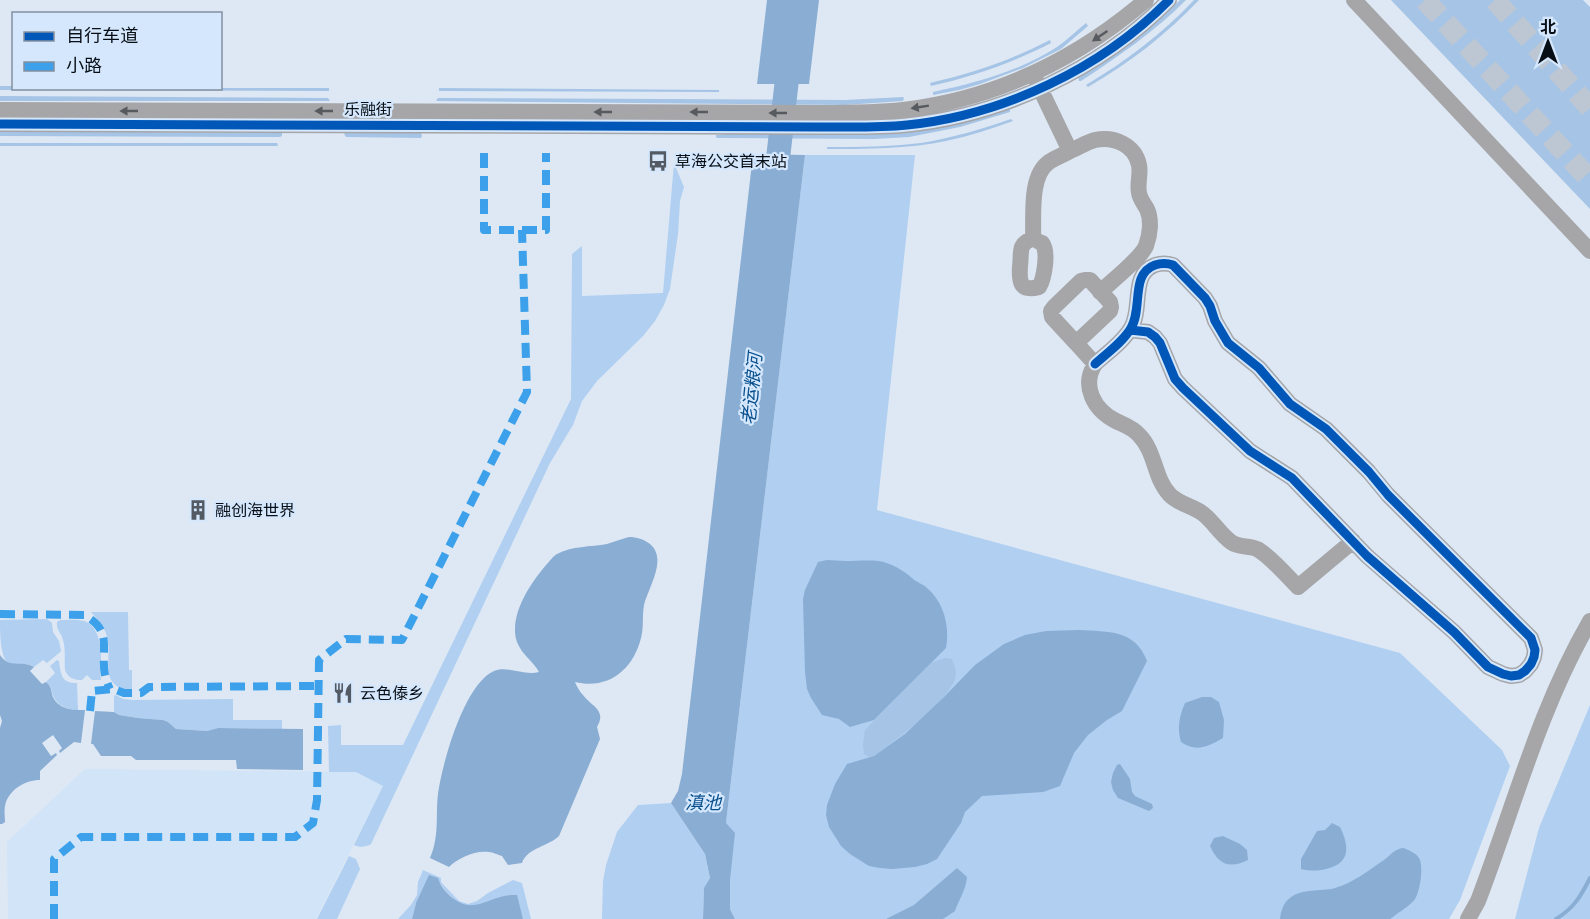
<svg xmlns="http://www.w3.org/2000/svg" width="1590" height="919" font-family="'Titillium Web','Noto Sans SC',sans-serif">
<rect width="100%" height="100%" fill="#dde8f4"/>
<!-- built -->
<path fill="#d1e4f8" d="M85,769L356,772L383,786L316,919H8L7,842Z"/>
<!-- green -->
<path fill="#b0cff1" d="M805,155H915L877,510L1400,653L1502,750L1510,766L1460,900L1449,919H735L730,909V880L726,823Z
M674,163L684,187L680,201L678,234L670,289L664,305L655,321L643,336L597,381L582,401L573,425L550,463L371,844C366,847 359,848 354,845L383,786L356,772H329L328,726L341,725V745H403L571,399L572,254L582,246V296L663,293Z
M91,612H128L129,670H132V692C99,685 111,665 108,641C107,630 98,620 91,612Z
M47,619L52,623L53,632L59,641L61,651L59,653L47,663L43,660L34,667C26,662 20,666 10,664C0,661 0,631 0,620Z
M60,620C68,620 77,619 84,621C98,625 101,645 101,657C101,665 100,673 101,680H92L87,675L82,680C74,680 68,678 65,670C64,661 66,649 63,640C61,632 56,630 57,622Z
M57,660L59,661C61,675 61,683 77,683L78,710C67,710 56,705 53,695C51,689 52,686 46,682L55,673L50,666Z
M116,695L123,699L133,700L233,699V720H282V729L218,728L207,731L176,729L168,722L163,720L138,718L119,715L114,712V696Z
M1590,705V919H1515L1539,828Z
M671,803L705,854L710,878L704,889L703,919H602L603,881L606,865L617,832L638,805Z
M349,856L356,859L360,869L337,919H317Z
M423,870L441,878V882L459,901L468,904L477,901L488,893L513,880L522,883L531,919H523L516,895C503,894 496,900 484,905C464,912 450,899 440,883L416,903L412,919H398L411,905L417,895L418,882Z"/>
<!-- forest -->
<path fill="#a6c4e6" d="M1180,0H1186C1154,32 1119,56 1081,81H1079L1078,77L1145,32Z
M1194,0H1199C1166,35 1129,63 1088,87L1086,85C1126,61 1162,34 1194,0Z
M1391,0H1583L1590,7V209Z
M1086,23L1088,26L1061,49L1023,68L980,84L959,90L933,95V92C976,83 1020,71 1057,47C1067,40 1076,31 1086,23Z
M1050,40L1051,43C1012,63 974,76 931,86L930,83C974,73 1009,61 1050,40Z
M0,86H13L14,88H329V91L0,90Z
M439,88L719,90V92L439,91Z
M0,96L328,98L330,101H0Z
M903,97L904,98L903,101L845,105L436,101L438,98L845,100Z
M1010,109V112L960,127L909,137L874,139L717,138L716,137V135Z
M1011,119L1013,121C991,129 969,136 946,141C907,149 867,149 827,149V147C858,147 889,147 921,143C952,138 982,129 1011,119Z
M0,131L282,133V136L280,137L0,136Z
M346,132L421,133L422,136L421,138L346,137L344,134Z
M0,143H277L278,146H0Z
M945,658L952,659C953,663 956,669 956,673C956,697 893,742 874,756L869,757L864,754L863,745L865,730L931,663Z"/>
<!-- water -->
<path fill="#8aadd3" d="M767,0H819L809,84H757Z
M753,154L805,155L726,823L735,833L730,880V909L735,919H703L704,888L710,878L705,854L671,803L678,791L682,774Z
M629,537C637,537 643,539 650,544C668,559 648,588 644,605C642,616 644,627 641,638C633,670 608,690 575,682C577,687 580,692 583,695C592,707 607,710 597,727L600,739L559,836C549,846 527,848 522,863L508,865L502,856C498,855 493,852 489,852C475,850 458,858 449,867L430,858C432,853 434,847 435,841C438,826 436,809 438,794C442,764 464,684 494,671C506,665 523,676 539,672C533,661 522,655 517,642C508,616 531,582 547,564C550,561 553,556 557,554C571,546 591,547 607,544C614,542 621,539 629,537Z
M827,560C833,560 839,561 846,561C856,561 868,560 879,561C891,563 903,570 912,578C916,582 923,584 927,588C944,602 950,627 946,648L874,720L850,727L839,719L822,715L811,698L807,689L805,672L803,599L805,590L818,562Z
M1079,630C1108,632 1135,629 1147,661L1122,711L1107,720L1088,735L1074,753L1060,786L1043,792L982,796L965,812L961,823L937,859L927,864L915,867L892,869L880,868L869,866L850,854L841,846L829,827L826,815L827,805L835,784L847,764L874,756L905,734L944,697L975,665L1004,644L1025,635L1046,631Z
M0,655C10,670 21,659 34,667L30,671L42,684L46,682C53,687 50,692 54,699C61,710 73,710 85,710L81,743L74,742L60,753L59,751L62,748L53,735L42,743L51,756L56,753L57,755L40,771V780C25,780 8,790 5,806C4,811 5,817 5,822L2,824H0V728L2,721L0,715Z
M1202,697H1211L1219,702L1224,720L1223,738C1209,746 1196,753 1181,742C1177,728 1179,717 1185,703Z
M95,711L114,712L119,715L138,718L163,720L168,722L176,729L207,731L218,728L303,729V770L237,769L236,760H136L131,756H101L93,744H91Z
M1120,764L1130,779L1132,792L1135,796L1152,804L1153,808L1149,811L1118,798L1113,790L1111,782L1113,773L1117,765Z
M1332,823L1340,827C1350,847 1350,864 1326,869C1317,871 1310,871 1301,869V859L1317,831L1325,830Z
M1223,836L1240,844L1247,850L1248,860C1229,869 1219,865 1210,846L1214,838Z
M1403,848C1409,850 1416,853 1419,858C1424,866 1420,891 1415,899C1410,906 1399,912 1393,917L1390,919H1280C1281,911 1283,903 1290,898C1302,888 1321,892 1335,888C1353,883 1369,870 1384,860C1392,854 1393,850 1403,848Z
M957,868L967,877C966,890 959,899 955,911L943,919H886L914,905Z
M429,875L438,878C440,885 444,890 449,895C475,919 490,893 517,895L523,919H412L416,903Z"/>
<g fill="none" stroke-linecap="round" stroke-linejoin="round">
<!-- stream -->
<path stroke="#8aadd3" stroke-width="4" d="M1556,919C1574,908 1581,896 1590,878"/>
<!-- river -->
<path stroke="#8aadd3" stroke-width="24" d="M775,185L796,0"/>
<!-- major-tunnel -->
<path stroke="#bdc7d3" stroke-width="21" stroke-dasharray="21 10" stroke-linecap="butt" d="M1425,0L1590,180
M1495,0L1590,108"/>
<!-- minor -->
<path stroke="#a6a6a8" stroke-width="16" d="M1354,0L1590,251
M0,110L820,113C848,113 875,113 903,110C995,99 1076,60 1146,0
M0,124L820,127C849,127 878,128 907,125C1003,115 1101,69 1169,0
M1070,151C1078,148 1087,142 1095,140C1114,136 1135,145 1139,165C1141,174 1137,183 1139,193C1140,199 1144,204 1147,209C1152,220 1150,235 1146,246C1140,259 1112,281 1100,292
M1033,238C1034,216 1029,176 1049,162C1055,158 1063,155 1070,151L1036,80
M1033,238C1034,239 1041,243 1042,243C1049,252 1044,279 1039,287C1020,292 1019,282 1020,266C1021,260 1020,252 1022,247C1024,242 1029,240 1033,238Z
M1085,280H1090L1110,302L1111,307L1110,311L1076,343L1052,317L1051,311L1054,307L1081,281Z
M1076,343L1095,364C1081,386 1094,410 1116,421C1124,425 1132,427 1139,435C1156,452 1154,479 1170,495C1179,504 1192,506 1202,513C1213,521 1220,534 1231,542C1239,548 1248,545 1257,549C1269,555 1288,577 1298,587L1353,541
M1095,364C1107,353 1123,342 1131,328C1143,308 1130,274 1155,265C1161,263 1167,263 1173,265L1205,298L1210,306L1215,321L1228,343L1259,368L1290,404L1326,429L1369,472L1388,495L1531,638L1535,650L1534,657L1531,664L1525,671L1519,675L1511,676L1503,674L1488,667L1454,632L1367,556L1292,478L1250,451L1183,388L1175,379L1160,343L1155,337L1148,332L1130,330
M1468,919L1478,901C1514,807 1539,709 1590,621"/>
<!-- quiet -->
<path stroke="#3ca1ea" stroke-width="8" stroke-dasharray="15 8" stroke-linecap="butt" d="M484,153V230H546V153
M0,614L84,615C114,631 100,650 105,675C106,680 108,685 110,689
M90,711L92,691L114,689L124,693H141L149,687L319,686
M54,919V859L81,837H295L313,823L317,800L319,660L346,639L402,640L527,392L522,230"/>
<!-- cycleway casing -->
<g stroke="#d4e7fd" stroke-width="13">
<path id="cycleway" d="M0,124L820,127C849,127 878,128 907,125C1003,115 1101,69 1169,0
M1095,364C1107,353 1123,342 1131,328C1143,308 1130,274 1155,265C1161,263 1167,263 1173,265L1205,298L1210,306L1215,321L1228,343L1259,368L1290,404L1326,429L1369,472L1388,495L1531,638L1535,650L1534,657L1531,664L1525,671L1519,675L1511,676L1503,674L1488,667L1454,632L1367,556L1292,478L1250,451L1183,388L1175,379L1160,343L1155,337L1148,332L1130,330"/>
</g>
<!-- cycleway -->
<use href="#cycleway" stroke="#0057b8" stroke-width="9"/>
</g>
<!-- one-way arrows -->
<defs><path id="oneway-solid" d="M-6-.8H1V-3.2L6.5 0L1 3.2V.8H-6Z" transform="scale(1.5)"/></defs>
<g fill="#575a5e">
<use href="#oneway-solid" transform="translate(1100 36) rotate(146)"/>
<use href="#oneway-solid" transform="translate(920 107) rotate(171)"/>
<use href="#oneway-solid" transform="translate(129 111) rotate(-180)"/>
<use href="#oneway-solid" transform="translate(324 111) rotate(-180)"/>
<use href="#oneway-solid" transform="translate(603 112) rotate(-180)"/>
<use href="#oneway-solid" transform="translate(699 112) rotate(-180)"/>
<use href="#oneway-solid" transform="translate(778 113) rotate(-180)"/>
</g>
<!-- icons -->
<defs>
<g id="bus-bare" transform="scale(1.62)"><path d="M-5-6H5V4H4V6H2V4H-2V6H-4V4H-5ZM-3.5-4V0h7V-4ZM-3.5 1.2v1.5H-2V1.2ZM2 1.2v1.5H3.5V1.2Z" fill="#535a63" stroke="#d4e7fd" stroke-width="2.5" paint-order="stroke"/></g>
<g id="building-bare" transform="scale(1.62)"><path d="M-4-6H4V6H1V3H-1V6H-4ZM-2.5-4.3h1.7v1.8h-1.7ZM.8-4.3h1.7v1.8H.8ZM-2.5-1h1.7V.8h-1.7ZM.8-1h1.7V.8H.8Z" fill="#535a63" stroke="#d4e7fd" stroke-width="2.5" paint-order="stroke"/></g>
<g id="restaurant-bare" transform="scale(1.62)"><path d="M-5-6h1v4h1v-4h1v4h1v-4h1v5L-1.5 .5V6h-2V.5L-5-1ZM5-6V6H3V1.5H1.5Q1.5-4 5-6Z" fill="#535a63" stroke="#d4e7fd" stroke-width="2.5" paint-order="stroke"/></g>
</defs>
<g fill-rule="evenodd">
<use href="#bus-bare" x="658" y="161"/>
<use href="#building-bare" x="198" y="510"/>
<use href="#restaurant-bare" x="343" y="693"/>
</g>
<g text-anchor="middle" stroke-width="4.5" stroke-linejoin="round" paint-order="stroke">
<!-- street labels -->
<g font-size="16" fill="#080e15" stroke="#d4e7fd">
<text x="368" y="115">乐融街</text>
</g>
<!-- poi labels -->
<g font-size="16" fill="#080e15" stroke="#d4e7fd" text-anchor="start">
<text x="675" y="167">草海公交首末站</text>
<text x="215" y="516">融创海世界</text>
<text x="360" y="699">云色傣乡</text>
</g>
<!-- water labels -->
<g font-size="18" font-style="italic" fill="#074f8c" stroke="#d4e7fd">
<text transform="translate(752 389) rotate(-84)" y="6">老运粮河</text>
<text x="703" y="809">滇池</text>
</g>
</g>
<!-- legend -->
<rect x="12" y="12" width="210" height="78" fill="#d4e7fd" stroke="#8290a0" stroke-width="1.5"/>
<rect x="24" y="32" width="30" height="9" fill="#0057b8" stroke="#8290a0" stroke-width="1.5"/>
<text x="66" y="42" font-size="18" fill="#080e15">自行车道</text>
<rect x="24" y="62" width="30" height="9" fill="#3ca1ea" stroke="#8290a0" stroke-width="1.5"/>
<text x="66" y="72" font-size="18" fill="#080e15">小路</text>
<!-- north arrow -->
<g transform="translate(1548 42)" stroke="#d4e7fd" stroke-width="4.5" paint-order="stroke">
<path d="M0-4.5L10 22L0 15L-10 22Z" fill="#080e15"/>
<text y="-9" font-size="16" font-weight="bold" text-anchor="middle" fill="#080e15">北</text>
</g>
</svg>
